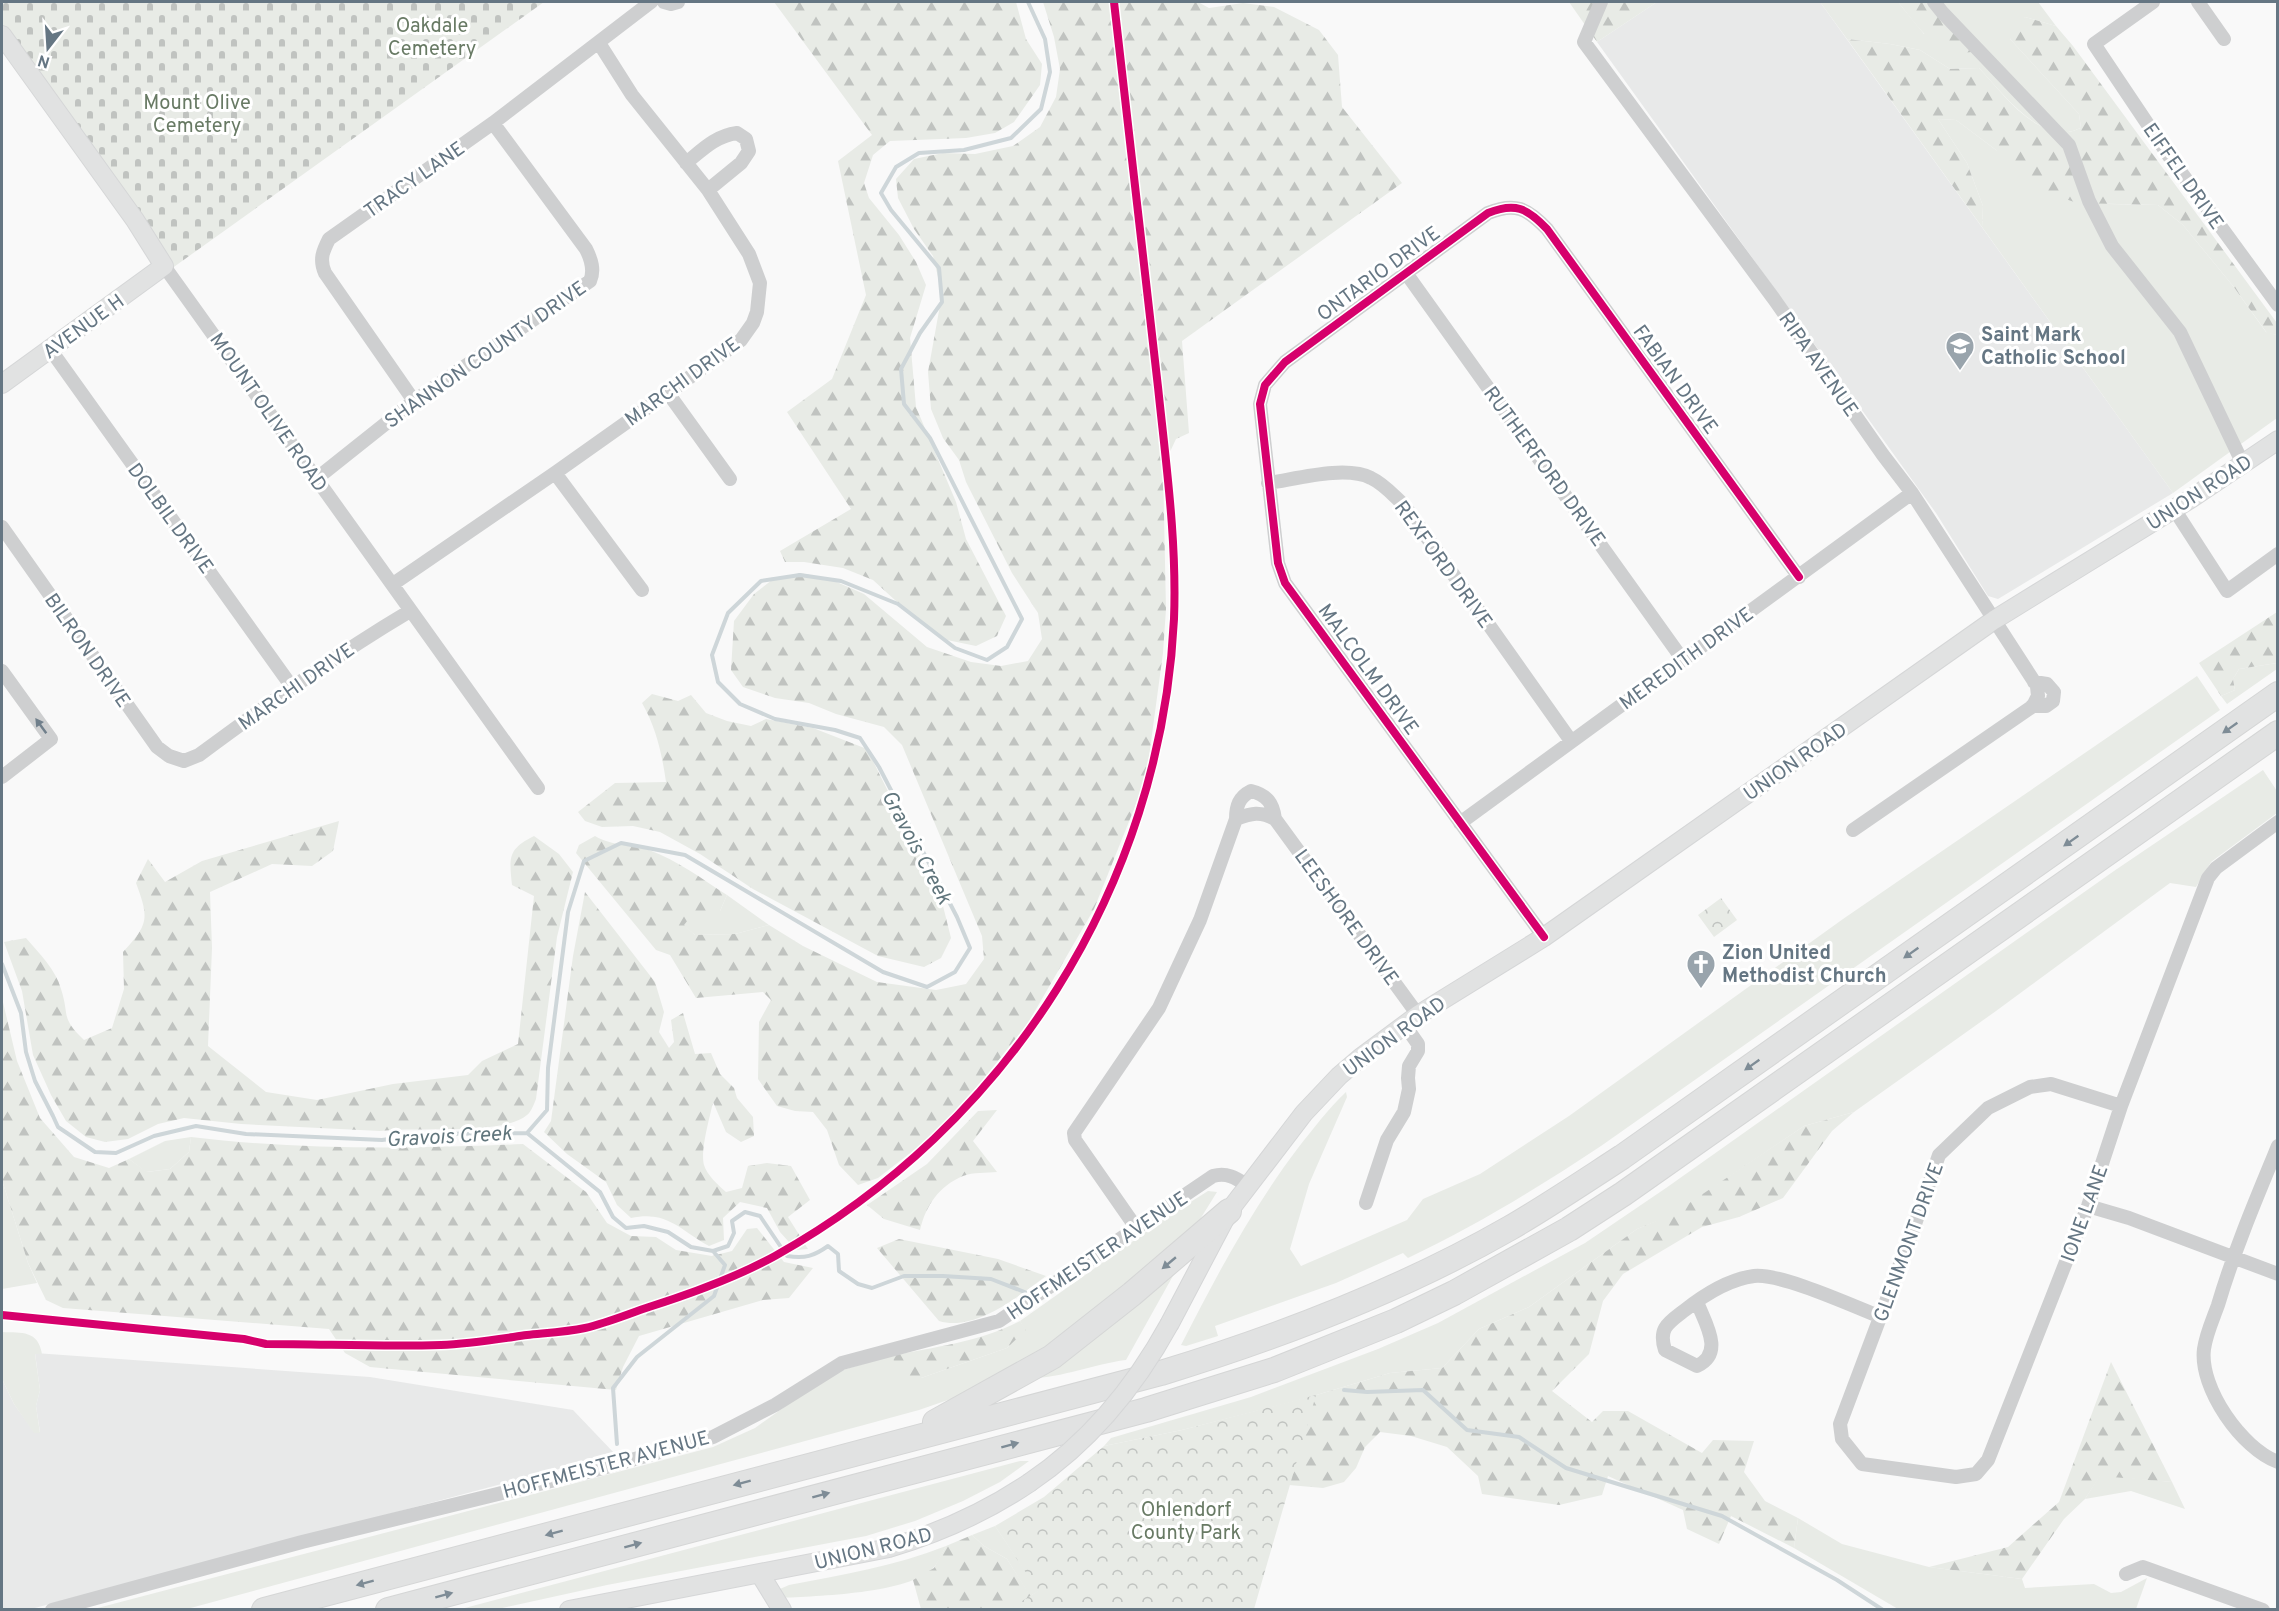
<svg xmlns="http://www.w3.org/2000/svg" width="2279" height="1611" font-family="Overpass,sans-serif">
<defs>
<pattern id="forest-firs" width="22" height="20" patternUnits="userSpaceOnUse" patternTransform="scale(1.5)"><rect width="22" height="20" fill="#e8ebe6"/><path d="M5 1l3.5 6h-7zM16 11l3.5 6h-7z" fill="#c0c3c0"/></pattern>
<pattern id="cemetery-stones" width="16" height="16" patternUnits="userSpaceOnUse" patternTransform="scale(1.5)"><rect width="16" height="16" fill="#e8ebe6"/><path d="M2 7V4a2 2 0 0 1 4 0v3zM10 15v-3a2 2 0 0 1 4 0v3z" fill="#c0c3c0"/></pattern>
<pattern id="park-crowns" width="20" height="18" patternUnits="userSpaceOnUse" patternTransform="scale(1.5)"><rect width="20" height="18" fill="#e8ebe6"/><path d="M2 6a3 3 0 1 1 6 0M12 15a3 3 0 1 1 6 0" fill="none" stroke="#c0c3c0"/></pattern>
</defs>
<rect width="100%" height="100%" fill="#f9f9f9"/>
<!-- built -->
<path fill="#e8e9e9" d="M1657,2H1820L2173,493L1998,599L1988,596L1936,513L1597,42Z
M35,1353L370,1377L573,1410L615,1454L31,1609H2V1379L14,1404L35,1433L40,1432L36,1406L40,1390Z"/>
<!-- green -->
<path fill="#e8ebe6" d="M1820,2H1898L1924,34L1940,2H2038L2056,26L2025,17L2010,39L2079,114L2081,128C2077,129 2072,132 2068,132C2032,135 2001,91 1979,68L1950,69L1920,50L1890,44L1847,39Z
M1938,119L1956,120L1996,150L2108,204L2158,205L2183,225L2233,286L2266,332L2277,335V418L2173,493L1982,227L1983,206L1967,163Z
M2277,663V669L2227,704L2221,696L2235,690L2233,679L2239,669Z
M2197,676L2220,710L1601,1146C1539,1187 1476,1226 1408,1258L1403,1253L1336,1283L1215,1326L1218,1336L1186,1346L1181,1345C1217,1275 1251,1210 1298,1148C1313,1129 1328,1109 1346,1092L1347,1097L1309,1184L1290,1249L1301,1266L1407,1220L1423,1199L1480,1174L1569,1116L1843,919Z
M2263,770L2277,791V813L2211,862L2196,887L2170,883L1996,1011L1854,1112L1804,1126L1673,1215L1637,1229L1529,1307L1479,1329L1442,1368L1390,1373L1303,1399L1182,1430L1104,1446L1111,1438L1251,1397L1378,1349L1438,1323L1585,1243L1666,1188L2114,871Z
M727,895L769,925L735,934L695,935L683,925L695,910L720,911Z
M191,1137L189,1152L170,1169L146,1172L129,1159L165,1141Z
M2,1180L28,1263L37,1283L2,1289Z
M1208,1191L1217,1192L1199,1221L1072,1334L971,1392L919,1410L187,1609L90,1610L713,1447L755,1428L832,1373L891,1356L921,1378L1007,1348L1025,1330L1020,1321L1170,1215Z
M1174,1274L1126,1360C1093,1364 1063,1378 1030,1378L1165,1275Z
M2,1332C22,1333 38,1330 42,1354H35L40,1390L36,1406L40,1433H34L14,1404L2,1379Z
M1020,1461H1029L1000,1482L963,1501L915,1521L866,1536L607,1585L498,1609H461Z
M2100,1475L2172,1482L2185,1509L2131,1491L2085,1499Z
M1798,1518L1842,1544L1929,1567L2022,1579L2025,1588L2094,1584L2111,1593L2121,1592L2147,1578L2136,1609H1898L1794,1548Z
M995,1526L1039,1591L1030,1596L1007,1559L984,1546L972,1535Z
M946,1546C942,1553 939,1562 934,1567C910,1594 816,1596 780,1598V1589L789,1585C842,1575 895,1566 946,1546Z"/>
<!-- forest -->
<path fill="url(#forest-firs)" d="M774,2H1016L1026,39L1042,64L1040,85L1014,122L995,133L966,138L890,141L873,155L864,183L869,198L899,235L916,262L926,285L910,338L916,407L956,502L966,539L1006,616L997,636L976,646L947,640L908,612L873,580L843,568L804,562H785L780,551L851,509L787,412L832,379L866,295L838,161L872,135Z
M1043,2H1198L1209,8L1243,3L1274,7L1319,30L1338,55L1342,107L1402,183L1182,341L1189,433L1176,439L1163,467L1166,609L1163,653L1146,779L1094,909L1028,1023L986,1076L936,1133L878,1178L858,1185L839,1165L827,1130L813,1112L795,1111L777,1106L758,1079L759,1022L771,1000L763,992L696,998L670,955L656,950L576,853L579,845L595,836C614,847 629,843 649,850C677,860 702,879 727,895L720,911H695L684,925L695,935L735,934L769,925L803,946L877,982L936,990L966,984L984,959L982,936L902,745L884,727L836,714L809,703L775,698L743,687L731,670L734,621L754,594L772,580L800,573L830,579L864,594L927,647L971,662L1001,666L1028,661L1042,639L1038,613L1012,573L966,482L959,460L943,438L931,409L928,372L942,294L933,256L914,229L898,198L896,179L914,159L943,153L975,154L1013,146L1040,127L1056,97L1060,69L1054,37Z
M1569,2H1657L1597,42Z
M1898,2H1940L1969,43L1971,52C1935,57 1918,26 1898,2Z
M2025,17L2056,26L2073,46L2277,323V335L2267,333L2233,286L2183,225L2158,205L2077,203L2040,190L1996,150L1956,120L1938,119L1967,163L1983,206L1982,227L1847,39L1890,44L1920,50L1950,69L1979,68C2001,91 2031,135 2068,132C2072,132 2077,129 2081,128L2079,114L2010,39L2014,25Z
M2277,612V663L2239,669L2233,679L2235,690L2221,696L2199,663Z
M652,694L678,701L691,695L706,713L727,721L751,726L766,719L813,728L867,749L941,898L951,938L941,958L924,967L878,956L753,889L700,854L660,832L633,826L602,827L585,821L578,812L615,783L666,782C662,754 656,727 642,703Z
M339,821L333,851L312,866L272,864L210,892L212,948L208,1046L266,1092L317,1100L393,1084L468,1075L482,1061L518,1044L534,896L512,885C509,857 508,849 534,836L559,854L573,872L557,937L536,1099C534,1104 531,1112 527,1115C503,1136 414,1126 380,1131L241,1124L184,1118L158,1124L128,1139L105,1142L86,1137L66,1121L51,1095L33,1055L22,991L4,942L26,938C39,953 56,970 61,989C70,1017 60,1017 84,1040L112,1028L124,989L123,952C149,924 149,918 136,883L148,859L165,882L202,861Z
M585,892L655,982L664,1012L659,1032L669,1048L674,1042L671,1020L683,1013L695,1054L711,1053L720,1074L734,1088L737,1098L753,1117L754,1136L741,1142L726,1132L713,1102C710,1117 700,1150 704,1165C707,1175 718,1185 726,1192L742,1188L748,1166L767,1163L791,1166L810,1200L788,1217L808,1249L796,1250L780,1232L767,1208L740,1202L723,1218L724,1240L709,1246C680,1230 667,1210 631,1218L617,1205L606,1182L567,1154L544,1132L551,1121L573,956Z
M2,998L17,1061L40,1118L74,1157L109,1168L129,1159L147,1172L170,1169L189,1152L191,1137C298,1150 415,1149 523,1144L586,1192L607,1223L631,1236L656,1237L676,1250L712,1256L732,1251L747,1229L757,1228L784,1262L813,1268L789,1298L763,1300L639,1336L623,1367L616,1390L370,1367L345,1353L329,1329L63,1308L46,1300L28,1263L2,1180Z
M997,1110L973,1141L997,1172C987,1173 973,1172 963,1176C939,1186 926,1205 920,1230L884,1219L867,1205L927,1164L978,1111Z
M1854,1112L1832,1131L1783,1198L1739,1217L1702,1227L1623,1274L1603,1301L1589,1354L1552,1391L1592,1422L1603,1411H1628L1702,1453L1713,1440L1754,1441L1744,1472L1765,1501L1798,1518L1794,1548L1731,1516L1719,1544L1687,1529L1683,1510L1608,1476L1602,1495L1559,1505L1482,1494L1478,1476L1447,1447L1411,1436L1380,1432L1365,1447L1356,1468L1344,1482L1323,1488L1289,1485L1284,1463L1303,1399L1390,1373L1442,1368L1479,1329L1529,1307L1637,1229L1673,1214L1804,1126Z
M899,1239L998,1259L1046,1276C1019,1296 975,1332 939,1321L877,1248Z
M1020,1321L1026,1330L1007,1348L921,1378L903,1377L891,1356C934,1347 981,1342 1020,1321Z
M2111,1362L2172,1482L2100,1476L2085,1499L2064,1519L2022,1579L1929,1567L2008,1547L2059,1502Z
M972,1535L984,1546L1007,1559L1039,1609H921L913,1580L934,1568L946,1546Z"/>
<!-- cemetery -->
<path fill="url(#cemetery-stones)" d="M2,2H544L171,269L2,28Z"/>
<!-- park -->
<path fill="url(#park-crowns)" d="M1721,898L1737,920L1714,937L1698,915Z
M1316,1395L1254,1609H1009L1038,1591L995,1526L1044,1497L1104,1446L1182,1430Z"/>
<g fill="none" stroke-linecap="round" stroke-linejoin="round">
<!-- stream -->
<path stroke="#ced6d9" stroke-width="4" d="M2,964L21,1013L26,1052L35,1081L53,1116L58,1127L95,1152L116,1153L154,1136L196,1126L246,1134L382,1140L426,1134L527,1133L547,1110L548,1068L568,912L584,861L621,843L685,855L883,972L927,987L955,972L970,948L957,917L879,767L860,738L835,730L775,719L740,704L718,682L712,655L728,613L761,581L800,575L841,581L898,604L955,648L987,660L1007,647L1022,619L930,438L904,404L901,369L920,333L942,302L939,268L891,210L881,193L896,167L919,153L964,150L1011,138L1041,109L1050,72L1045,39L1028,2
M527,1133L600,1192L613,1217L626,1228L644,1226L668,1232L691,1247L713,1251L728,1246L734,1233L732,1221L745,1212L760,1216L787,1256C805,1259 814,1256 828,1246L838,1254L839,1271L858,1284L872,1288L904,1276H943L991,1279L1027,1293
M1344,1390L1367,1392L1423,1390L1467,1430L1519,1437L1566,1468L1722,1516L1837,1580L1883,1610
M617,1444L613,1388L637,1357L714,1296L725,1265L713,1251"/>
<!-- secondary casing -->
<g stroke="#d5d6d7" stroke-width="20">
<path id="secondary" d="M2,35L135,220L164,266L2,384
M1170,1323L1229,1211L1304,1113L1339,1076L1360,1058L1418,1015L1544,937L1994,620L2192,498L2278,440
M760,1574L782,1610
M569,1610L889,1548C939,1533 986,1512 1029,1483"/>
</g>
<!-- highway casing -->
<g stroke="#d5d6d6" stroke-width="26">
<path id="highway" d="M935,1422L1052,1357L1132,1294L1229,1211
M264,1610L1161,1373C1282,1336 1400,1291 1510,1228C1548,1206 1585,1181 1622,1157L2278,694
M388,1610L1146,1410L1274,1370L1396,1321L1454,1293L1569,1229L1623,1194L2278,733"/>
</g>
<!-- street -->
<path stroke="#cecfd0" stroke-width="14" d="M664,2L671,4L678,2
M1601,2L1584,42L1774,299L1883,455L1912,493L2037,686L2038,696L2033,706L1853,830
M1934,2L1942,12L2069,145L2089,201L2112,246L2180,332L2243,464
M2153,2L2094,44L2169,156L2278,305
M2198,2L2224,39
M686,163C702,150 715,136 737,133L746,139L749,151L741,163L708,190
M164,266L538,788
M1406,273L1683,660
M50,349L292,687
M668,393L730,479
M414,401L325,273C319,259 323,251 329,239L493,123L651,2
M555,473L642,590
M316,479L414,401L590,281C595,270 591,259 586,249L493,123
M1268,483C1296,479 1346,465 1371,478C1384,484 1393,495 1404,505L1571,741
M2174,509L2227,591L2278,554
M2,527L157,747L169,756L184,761L199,755C268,704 336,655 410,611
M393,584L555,473L668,393L741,340L753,323L757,312L760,283L749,254L708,190L632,95L599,43
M2,671L51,739L2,777
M2032,706H2046L2053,701L2054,692L2047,684L2034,682
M1236,819C1252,813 1260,811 1275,819L1418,1015
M1460,823L1912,493
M1544,937L1285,583L1278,563L1260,404L1265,385L1285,362L1488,213C1515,202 1527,208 1547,229L1799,577
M2121,1106L2051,1084L2030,1087L1988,1108L1939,1155L1914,1227L1840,1424L1842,1439L1862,1464L1956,1477L1976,1474L1988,1460L2088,1206L2121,1106L2208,878L2216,868L2278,822
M2278,1146C2256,1199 2234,1251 2218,1305C2213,1319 2206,1334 2204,1349C2199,1388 2242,1449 2278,1462
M1366,1203L1387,1140L1404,1112L1409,1089L1408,1078L1409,1066L1418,1051V1044L1404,1024
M2088,1206L2129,1218L2278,1274
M1137,1229L1075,1140L1074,1133L1159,1008L1200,920L1236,819C1236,806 1239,797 1251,791C1267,795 1273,803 1275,819
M1697,1302C1705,1323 1725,1353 1697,1366L1665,1350C1658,1328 1668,1323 1685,1310C1704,1295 1730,1279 1754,1276C1781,1273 1853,1306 1881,1317
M2126,1574L2143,1567L2263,1610
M52,1610L302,1542L592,1471L713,1437L775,1405L842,1363L999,1321L1213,1176C1227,1172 1236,1178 1247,1185"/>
<!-- secondary -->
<use href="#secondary" stroke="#e1e2e2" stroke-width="18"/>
<!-- highway -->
<use href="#highway" stroke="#e1e2e2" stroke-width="24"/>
<!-- secondary-bridge casing -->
<g stroke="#d5d6d7" stroke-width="20" stroke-linecap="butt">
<path id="secondary-bridge" d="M1029,1483C1090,1442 1135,1387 1170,1323"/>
</g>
<!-- secondary-bridge -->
<use href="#secondary-bridge" stroke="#e1e2e2" stroke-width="18"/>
<!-- cycleway casing -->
<g stroke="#fff" stroke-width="11">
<path id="cycleway" d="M1544,937L1285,583L1278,563L1260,404L1265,385L1285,362L1488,213C1515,202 1527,208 1547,229L1799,577
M2,1315L244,1339L266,1344C324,1344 383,1347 441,1345C469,1344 499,1339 527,1335C546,1333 566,1332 585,1328C607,1323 628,1314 649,1307C693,1293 735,1278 775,1256C1008,1126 1161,886 1174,619C1177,541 1166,464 1158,387C1144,258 1128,130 1114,2"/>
</g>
<!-- cycleway -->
<use href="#cycleway" stroke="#d6006c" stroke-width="8"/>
</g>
<!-- one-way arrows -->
<defs><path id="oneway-solid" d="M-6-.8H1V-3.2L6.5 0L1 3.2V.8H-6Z" transform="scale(1.5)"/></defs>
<use fill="#707f8b" href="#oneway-solid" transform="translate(41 726) rotate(-126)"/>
<g fill="#7e8c96">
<use href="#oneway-solid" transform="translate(2230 728) rotate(145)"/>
<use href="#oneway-solid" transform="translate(2071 841) rotate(145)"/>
<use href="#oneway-solid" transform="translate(1911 953) rotate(145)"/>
<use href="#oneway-solid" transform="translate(1752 1065) rotate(145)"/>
<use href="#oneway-solid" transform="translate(1169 1263) rotate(140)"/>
<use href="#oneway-solid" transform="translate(1010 1445) rotate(-15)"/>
<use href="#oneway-solid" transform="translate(742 1483) rotate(165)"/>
<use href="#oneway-solid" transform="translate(821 1495) rotate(-15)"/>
<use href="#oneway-solid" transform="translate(554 1533) rotate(165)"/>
<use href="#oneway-solid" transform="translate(633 1545) rotate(-15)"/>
<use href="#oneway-solid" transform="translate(365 1583) rotate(165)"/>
<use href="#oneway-solid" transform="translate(444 1595) rotate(-15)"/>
</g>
<!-- icons -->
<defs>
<g id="school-pin" transform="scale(1.5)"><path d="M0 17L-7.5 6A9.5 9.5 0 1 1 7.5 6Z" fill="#99a4ac" stroke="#fff"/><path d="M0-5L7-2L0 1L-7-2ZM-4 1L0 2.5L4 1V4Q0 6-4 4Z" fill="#fff"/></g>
<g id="church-pin" transform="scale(1.5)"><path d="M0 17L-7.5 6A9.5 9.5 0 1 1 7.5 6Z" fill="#99a4ac" stroke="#fff"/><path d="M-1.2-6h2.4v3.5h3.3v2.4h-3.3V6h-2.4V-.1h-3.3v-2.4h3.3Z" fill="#fff"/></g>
</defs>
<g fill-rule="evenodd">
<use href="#school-pin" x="1960" y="346"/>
<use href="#church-pin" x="1701" y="964"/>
</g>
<g text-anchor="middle" stroke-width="6" stroke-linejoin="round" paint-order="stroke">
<!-- park labels -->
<g font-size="20" fill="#687a64" stroke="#fff">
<text x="432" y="32">Oakdale<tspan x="432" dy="23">Cemetery</tspan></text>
<text x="197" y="109">Mount Olive<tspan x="197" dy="23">Cemetery</tspan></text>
<text x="1186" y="1516">Ohlendorf<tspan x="1186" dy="23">County Park</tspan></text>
</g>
<!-- street labels -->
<g font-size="20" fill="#657683" stroke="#fff">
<text transform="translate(2184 176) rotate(55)" y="7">EIFFEL DRIVE</text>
<text transform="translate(414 179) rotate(-35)" y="7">TRACY LANE</text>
<text transform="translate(1378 273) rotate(-36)" y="7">ONTARIO DRIVE</text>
<text transform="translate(83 326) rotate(-36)" y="7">AVENUE H</text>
<text transform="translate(485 354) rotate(-35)" y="7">SHANNON COUNTY DRIVE</text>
<text transform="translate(1819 364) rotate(55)" y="7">RIPA AVENUE</text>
<text transform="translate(1676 379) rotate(54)" y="7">FABIAN DRIVE</text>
<text transform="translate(682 381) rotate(-36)" y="7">MARCHI DRIVE</text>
<text transform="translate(269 412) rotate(55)" y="7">MOUNT OLIVE ROAD</text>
<text transform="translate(1545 466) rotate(54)" y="7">RUTHERFORD DRIVE</text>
<text transform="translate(2199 492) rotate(-33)" y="7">UNION ROAD</text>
<text transform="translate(171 518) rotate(54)" y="7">DOLBIL DRIVE</text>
<text transform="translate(1444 564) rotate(54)" y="7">REXFORD DRIVE</text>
<text transform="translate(88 650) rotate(55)" y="7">BILRON DRIVE</text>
<text transform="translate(1686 658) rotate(-36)" y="7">MEREDITH DRIVE</text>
<text transform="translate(1369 669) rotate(54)" y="7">MALCOLM DRIVE</text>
<text transform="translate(296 686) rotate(-35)" y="7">MARCHI DRIVE</text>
<text transform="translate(1795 761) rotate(-35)" y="7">UNION ROAD</text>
<text transform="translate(1347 917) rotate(54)" y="7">LEESHORE DRIVE</text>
<text transform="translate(1394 1036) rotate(-36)" y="7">UNION ROAD</text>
<text transform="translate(2084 1213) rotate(-70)" y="7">IONE LANE</text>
<text transform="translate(1908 1242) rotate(-70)" y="7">GLENMONT DRIVE</text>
<text transform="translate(1097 1255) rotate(-34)" y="7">HOFFMEISTER AVENUE</text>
<text transform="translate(606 1464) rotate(-15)" y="7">HOFFMEISTER AVENUE</text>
<text transform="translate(873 1548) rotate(-14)" y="7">UNION ROAD</text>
</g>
<!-- poi labels -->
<g font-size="20" font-weight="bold" fill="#657683" stroke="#fff" text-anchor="start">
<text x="1981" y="341">Saint Mark<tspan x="1981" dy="23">Catholic School</tspan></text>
<text x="1722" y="959">Zion United<tspan x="1722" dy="23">Methodist Church</tspan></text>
</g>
<!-- water labels -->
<g font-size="21" font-style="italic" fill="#60757c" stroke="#fff">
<text transform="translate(917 847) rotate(62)" y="7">Gravois Creek</text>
<text transform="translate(449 1136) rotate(-3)" y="7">Gravois Creek</text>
</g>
</g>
<!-- border -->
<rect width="2279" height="1611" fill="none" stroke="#657683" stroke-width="6"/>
<!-- north arrow -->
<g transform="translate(48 48) rotate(197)" stroke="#ffffff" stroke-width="4.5" paint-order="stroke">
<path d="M0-4.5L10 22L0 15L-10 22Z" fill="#657683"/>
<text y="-9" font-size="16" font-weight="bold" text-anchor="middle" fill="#657683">N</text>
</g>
</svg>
